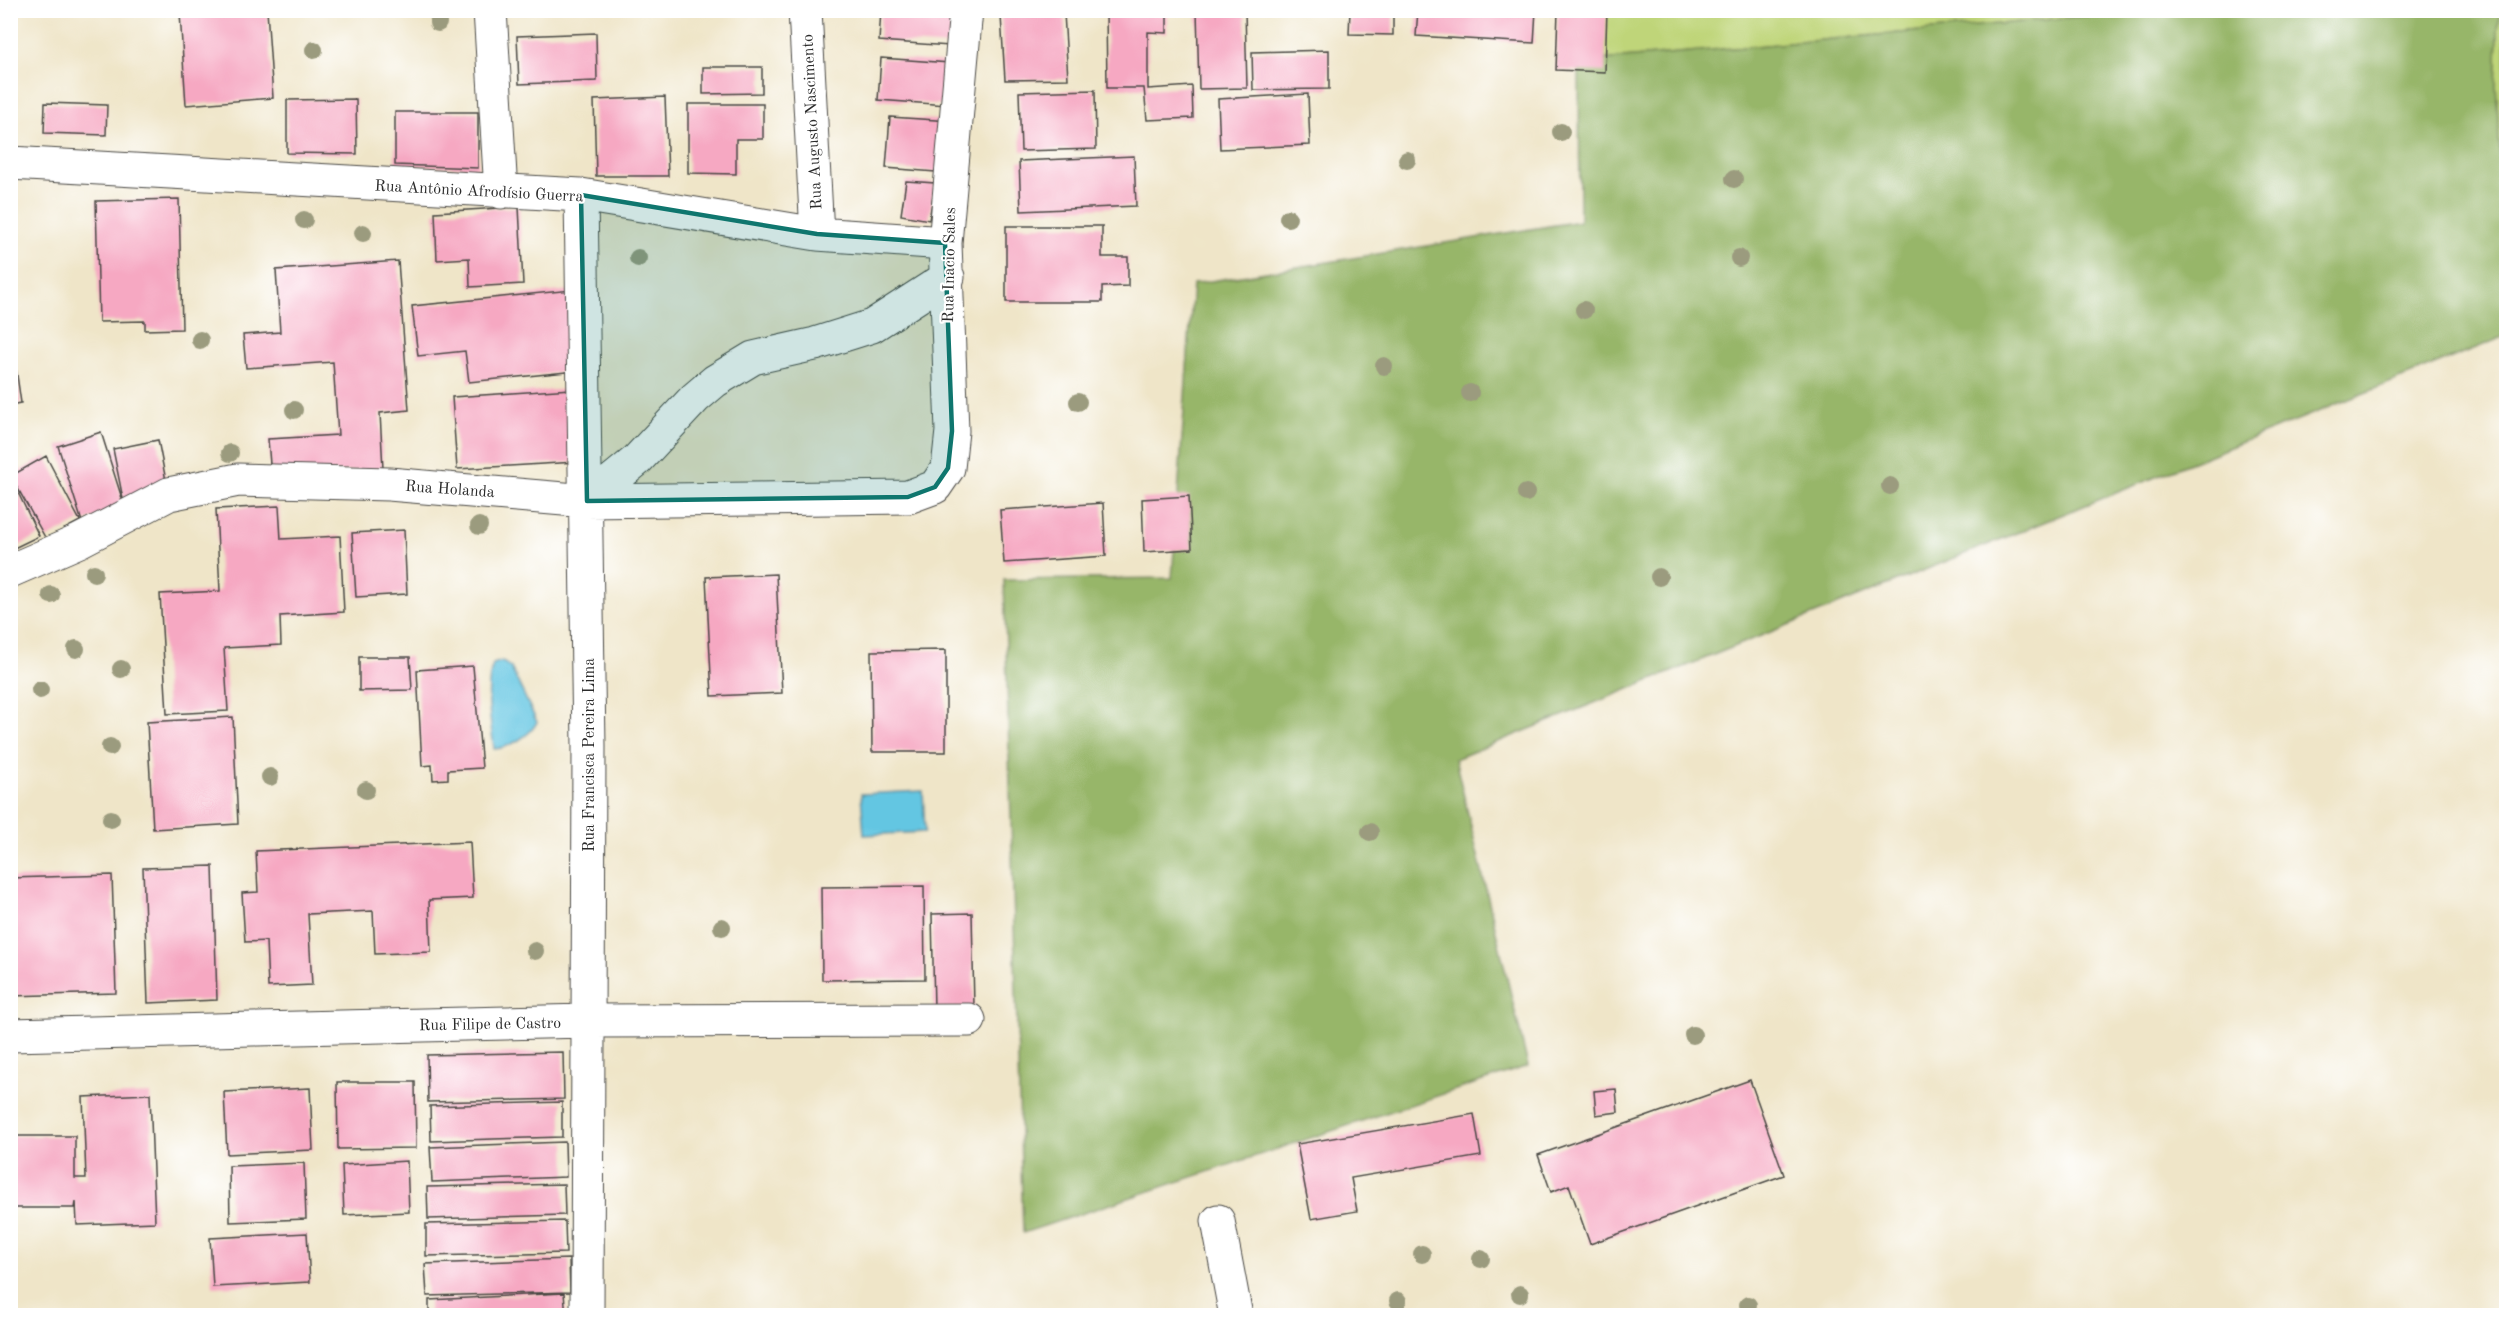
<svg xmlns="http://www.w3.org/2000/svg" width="2517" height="1326" font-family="'Old Standard TT',serif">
<rect width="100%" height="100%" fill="#fff"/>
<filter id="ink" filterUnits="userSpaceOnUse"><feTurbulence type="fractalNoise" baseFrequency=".0167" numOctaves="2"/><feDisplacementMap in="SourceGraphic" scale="12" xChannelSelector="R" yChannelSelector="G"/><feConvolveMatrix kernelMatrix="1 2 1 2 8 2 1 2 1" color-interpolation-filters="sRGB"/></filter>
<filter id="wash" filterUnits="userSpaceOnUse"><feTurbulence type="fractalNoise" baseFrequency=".008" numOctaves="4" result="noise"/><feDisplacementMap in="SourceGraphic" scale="24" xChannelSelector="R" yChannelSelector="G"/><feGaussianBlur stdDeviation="1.35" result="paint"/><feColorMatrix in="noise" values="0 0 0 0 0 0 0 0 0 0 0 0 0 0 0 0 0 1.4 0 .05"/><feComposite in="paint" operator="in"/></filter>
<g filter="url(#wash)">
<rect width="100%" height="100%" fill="#efe5c8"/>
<!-- green -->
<path fill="#bfd579" stroke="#758052" stroke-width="1.5" d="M2499,10L2506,11V257L2496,85Z
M1582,11H2141L1579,62Z"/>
<!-- forest -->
<path fill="#97b669" stroke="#61704a" stroke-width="1.5" d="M2141,11H2499L2496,85L2506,257V336L1455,759L1528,1066L1023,1233L1004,580L1172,578L1193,284L1580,221L1579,62Z"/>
<!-- water -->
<path fill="#64c6e2" stroke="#487886" stroke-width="1.5" d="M502,661L511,668L537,722C531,735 509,748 494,749C491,722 484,690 493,664Z
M923,791L925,832L864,835L861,794Z"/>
<g id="blocks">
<!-- building -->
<path fill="#f6a8c2" d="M211,10H267L273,98L186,105L180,13Z
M881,10H952L950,46L879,41Z
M1106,10H1167V33L1148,32V89L1192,86L1193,118L1147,120L1144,88H1107Z
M1197,10H1245L1247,88L1199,89Z
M1350,10H1393V35L1349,34Z
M1418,10H1536L1534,43L1416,36Z
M1558,10H1607L1605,72L1556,70Z
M1064,13L1068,79L1005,80L1001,16Z
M10,17H15L16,85L10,86Z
M596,33L597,81L519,84L517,36Z
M1329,50V89L1253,90L1252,52Z
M881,58L950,63L947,105L878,100Z
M703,67H762V93L703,94Z
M1095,90L1096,149L1021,151L1019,92Z
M1308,94L1310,145L1220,149L1218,99Z
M665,97L668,176H596L594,100Z
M356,99L357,154L287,153V100Z
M45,103L107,105L106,135L44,133Z
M688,104H763V139H736V174L688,173Z
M395,112H478V168L395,165Z
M890,117L951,121L948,173L886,168Z
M1134,156L1136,206L1021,211L1019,161Z
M906,181L935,183L929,220L901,215Z
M179,199L182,329L145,330V321L99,322L96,201Z
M519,207L523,284L470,287L469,258L437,260L435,212Z
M1006,226H1102V257H1128V286L1102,287V302H1006Z
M398,261L409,410L380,413L383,469L271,477L268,439L338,435L333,362L246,368L243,335L280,332L276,270Z
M572,290L576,371L469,382L465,351L418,356L412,306Z
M10,347H13L21,403L10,405Z
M571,389L576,462L457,469L452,397Z
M101,432L125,508L82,522L58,446Z
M158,440L168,491L123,499L113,449Z
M46,456L80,521L46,539L11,476Z
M10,476L39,536L10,550Z
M1189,496L1192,549L1144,552L1142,499Z
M1103,503L1106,556L1004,563L1000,510Z
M279,506L281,539L340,536L344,612L280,616L281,645L224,648L228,711L167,714L160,594L220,591L216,509Z
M404,530L407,594L356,597L352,533Z
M776,574L782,693L712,696L706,577Z
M946,650V752H872L871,651Z
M359,657H410L412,690L359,691Z
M473,666L482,768L448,770V779L433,780L432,765L422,766L417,670Z
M233,717L238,824L153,829L147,722Z
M470,842L473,898L429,900L431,952L375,954L373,911L308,914L312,985L268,987L266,941L245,942L242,893L258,892L256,851Z
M213,866L217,1000L148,1003L143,868Z
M112,875L116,993L10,996V878Z
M924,886L925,979L822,980L821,887Z
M972,913L974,1007L934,1009L932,914Z
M563,1052L564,1099L428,1102L427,1055Z
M1750,1080L1784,1175L1590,1244L1569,1185L1551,1192L1538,1155Z
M337,1082H415L416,1148L338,1149Z
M310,1088L313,1150L227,1154L224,1092Z
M1616,1089L1618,1112L1596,1115L1594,1091Z
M150,1094L155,1222L77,1225L76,1202L75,1208H10V1136H75V1178H86L83,1097Z
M562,1102V1137L431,1141L430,1106Z
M1474,1114L1481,1156L1351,1178L1357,1211L1311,1219L1297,1144Z
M565,1142L566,1177L432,1182L430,1147Z
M407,1161L409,1212L344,1215L342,1165Z
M304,1163L306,1219L230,1222L229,1166Z
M564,1184L565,1215L428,1219L427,1187Z
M565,1221L566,1253L426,1256V1224Z
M307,1233L310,1282L213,1287L210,1238Z
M569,1259L570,1292L427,1296L425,1264Z
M564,1293L566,1316H429V1300Z"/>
</g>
</g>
<g filter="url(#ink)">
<use href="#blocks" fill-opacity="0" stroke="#484743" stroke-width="1.5"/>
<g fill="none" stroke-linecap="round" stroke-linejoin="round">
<!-- minor casing -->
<g stroke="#484743" stroke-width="35">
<path id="minor" d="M490,10L501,192
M805,10L817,234
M10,163L581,195L817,234L945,243
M581,195L589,746L587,1316
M587,501L637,460L695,398L715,381L753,358L815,344L872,326L948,277
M10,571L79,541L169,494L238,480L389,484L587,501L908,497L935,487L948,468L952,431L945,243L966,10
M10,1035L587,1021L969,1020
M1218,1221L1236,1316"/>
</g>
<!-- minor -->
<use href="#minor" stroke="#fff" stroke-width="33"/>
</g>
<!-- trees -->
<g fill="#9b9b7e">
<circle cx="438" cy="23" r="9"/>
<circle cx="314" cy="50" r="9"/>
<circle cx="1561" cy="132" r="9"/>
<circle cx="1407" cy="160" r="9"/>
<circle cx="1734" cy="179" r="9"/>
<circle cx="1288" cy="218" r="9"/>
<circle cx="304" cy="220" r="9"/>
<circle cx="363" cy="233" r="9"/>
<circle cx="638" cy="258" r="9"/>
<circle cx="1739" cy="258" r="9"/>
<circle cx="1584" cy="310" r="9"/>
<circle cx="200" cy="340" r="9"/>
<circle cx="1384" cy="366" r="9"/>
<circle cx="1470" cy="393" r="9"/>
<circle cx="1078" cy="402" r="9"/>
<circle cx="294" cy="410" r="9"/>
<circle cx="230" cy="453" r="9"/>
<circle cx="1890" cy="486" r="9"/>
<circle cx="1526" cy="493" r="9"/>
<circle cx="479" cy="526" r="9"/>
<circle cx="94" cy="573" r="9"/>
<circle cx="1659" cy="577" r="9"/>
<circle cx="51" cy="595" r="9"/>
<circle cx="76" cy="649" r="9"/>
<circle cx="121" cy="669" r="9"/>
<circle cx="40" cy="690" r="9"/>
<circle cx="110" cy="747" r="9"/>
<circle cx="270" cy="777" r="9"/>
<circle cx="366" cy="790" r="9"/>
<circle cx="111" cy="819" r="9"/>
<circle cx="1370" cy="832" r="9"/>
<circle cx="722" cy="927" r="9"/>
<circle cx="535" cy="951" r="9"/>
<circle cx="1693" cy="1035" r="9"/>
<circle cx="1422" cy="1254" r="9"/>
<circle cx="1481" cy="1259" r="9"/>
<circle cx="1520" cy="1294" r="9"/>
<circle cx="1398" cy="1301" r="9"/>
<circle cx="1748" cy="1305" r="9"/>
</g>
</g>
<!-- marked area -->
<path fill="#0f766e" fill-opacity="0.2" stroke="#0f766e" stroke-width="4.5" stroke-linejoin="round" d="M581,195L817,234L945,243L952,431L948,468L935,487L908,497L587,501Z"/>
<g text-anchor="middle" stroke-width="4.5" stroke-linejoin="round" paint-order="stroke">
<!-- street labels -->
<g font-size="16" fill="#2b2b2b" stroke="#fff">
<text transform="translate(811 122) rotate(-93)" y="6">Rua Augusto Nascimento</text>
<text transform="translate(479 190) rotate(3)" y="6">Rua Antônio Afrodísio Guerra</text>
<text transform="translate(948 265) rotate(-89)" y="6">Rua Inacio Sales</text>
<text transform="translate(450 488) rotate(4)" y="6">Rua Holanda</text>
<text transform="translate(588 755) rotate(-90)" y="6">Rua Francisca Pereira Lima</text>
<text transform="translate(490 1023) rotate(-1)" y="6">Rua Filipe de Castro</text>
</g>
</g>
<!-- margin -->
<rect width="2517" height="1326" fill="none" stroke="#fff" stroke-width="36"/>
</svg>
